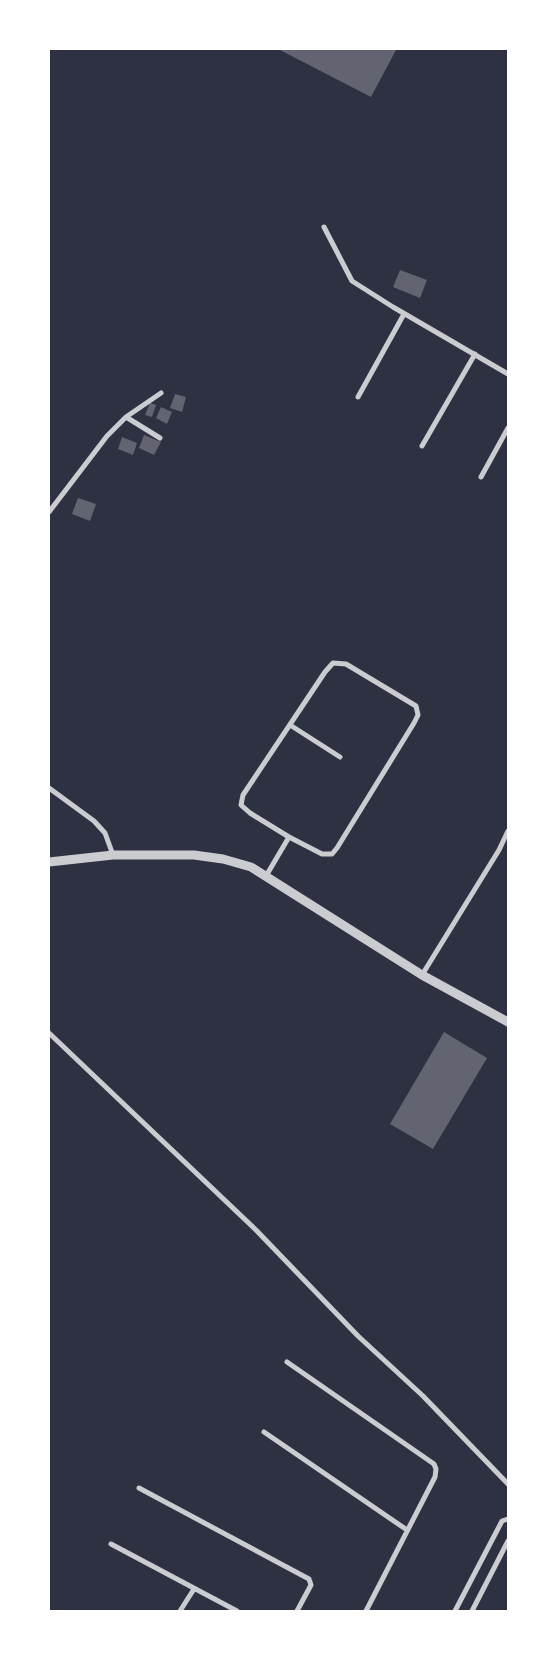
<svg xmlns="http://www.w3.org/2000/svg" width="557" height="1660" font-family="Lato,sans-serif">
<rect width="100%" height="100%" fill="#2d3142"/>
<!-- building -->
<path fill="#626471" d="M278,49H394L396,50L371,97Z
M400,270L427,280L420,298L393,287Z
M175,394L186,397L182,412L170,408Z
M150,403L156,405L152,417L145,415Z
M161,407L172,412L167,424L156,418Z
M144,435L161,442L154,455L139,448Z
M122,437L137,443L133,455L118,449Z
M78,498L96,504L90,521L72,514Z
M444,1032L487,1058L433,1149L390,1124Z"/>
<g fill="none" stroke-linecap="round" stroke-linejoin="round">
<!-- minor -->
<path stroke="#caccd0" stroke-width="5" d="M324,227L352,281L393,307L508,374
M358,397L404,314
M126,417L161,393
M422,446L475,354
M481,477L508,428
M49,512L107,436L126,417L160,438
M290,725L340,757
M49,788L94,821L105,833L113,855
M266,876L289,837L250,813L241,805L243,795L325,672L333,663L346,664L416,706L418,715L414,723L337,848L332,854H322L289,837
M422,975L499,850L508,831
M49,1033L256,1230L358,1336L423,1396L508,1484
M287,1362L434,1464L436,1469L435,1477L366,1611
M264,1432L407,1530
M139,1488L309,1579L311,1585L297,1611
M111,1544L237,1611
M180,1611L194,1589
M455,1611L502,1521L508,1519
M472,1611L508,1541"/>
<!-- tertiary -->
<path stroke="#caccd0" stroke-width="9" d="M49,862L113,855H194L223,859L251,867L422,975L508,1022"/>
</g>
<!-- border -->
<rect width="557" height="1660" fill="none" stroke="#ffffff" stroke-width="100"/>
</svg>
